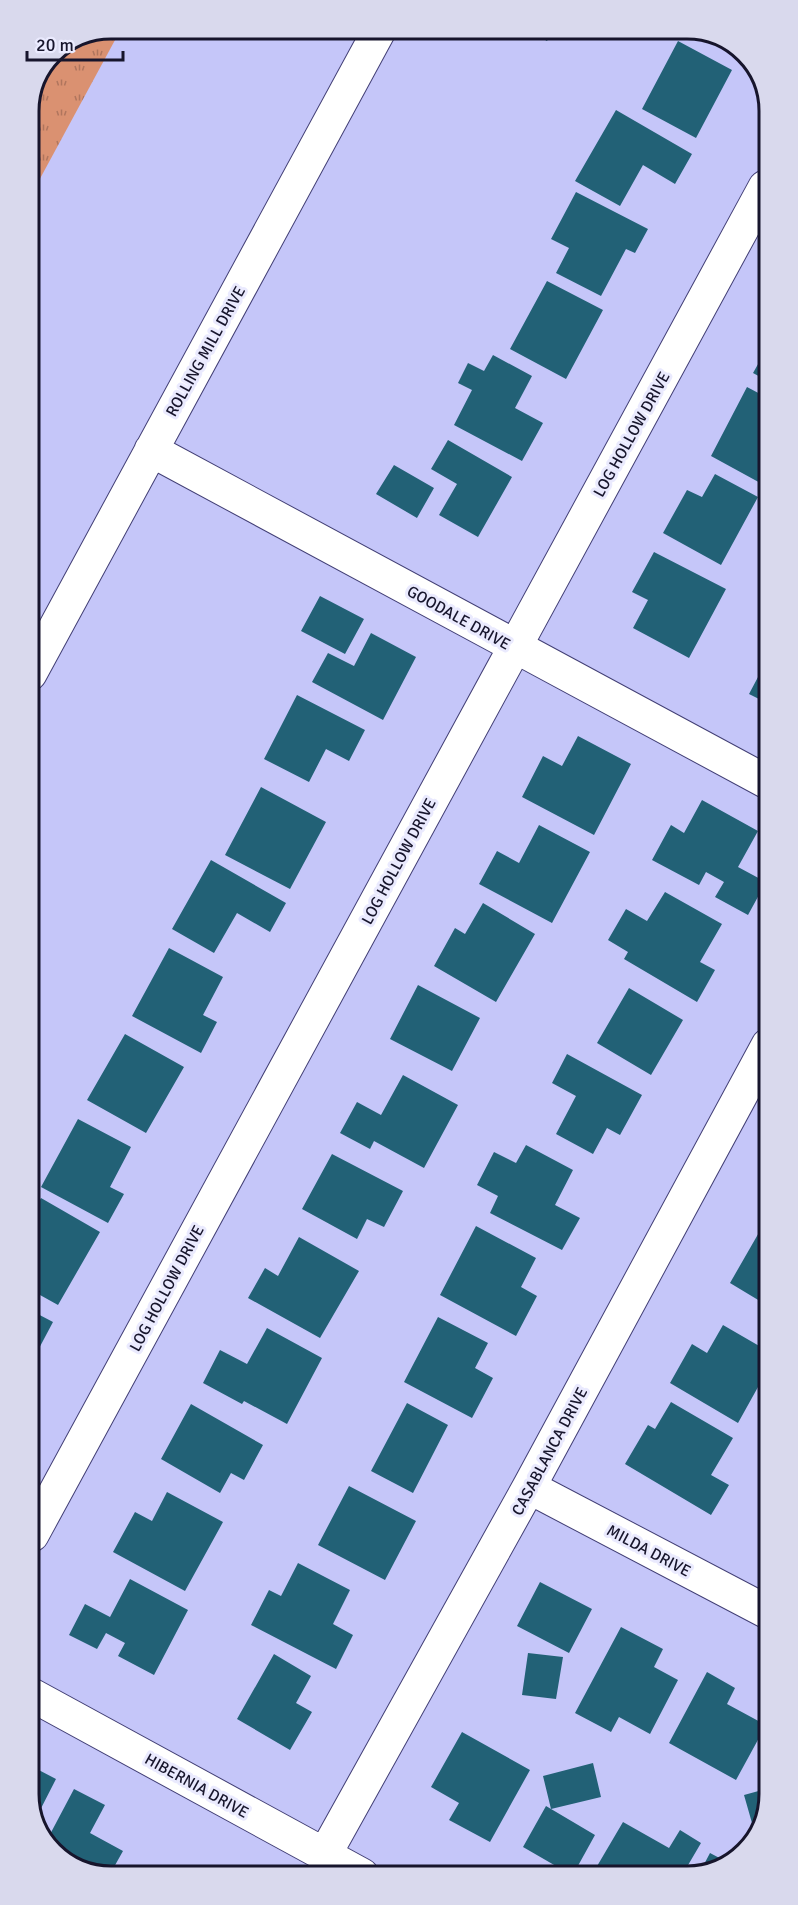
<svg xmlns="http://www.w3.org/2000/svg" width="798" height="1905" font-family="Signika,sans-serif">
<defs>
<pattern id="park-tufts" width="24" height="20" patternUnits="userSpaceOnUse" patternTransform="scale(1.5)"><rect width="24" height="20" fill="#da9171"/><path d="M3 7l-1-3M5 7V3M7 7l1-3M15 17l-1-3M17 17v-4M19 17l1-3" fill="none" stroke="#b0755d"/></pattern>
</defs>
<rect width="100%" height="100%" fill="#c5c6f9"/>
<!-- park -->
<path fill="url(#park-tufts)" d="M111,29H121L29,199V106L53,52Z"/>
<!-- building -->
<path fill="#226176" d="M525,29H554L547,41Z
M688,29H693L737,46L744,55L743,58Z
M678,41L732,70L696,138L642,109Z
M616,110L692,154L675,184L643,165L620,206L575,181Z
M576,192L648,229L635,253L626,249L601,296L556,273L569,248L551,239Z
M547,281L603,310L566,379L510,349Z
M766,350V380L753,373Z
M493,355L532,376L515,408L543,423L522,461L454,425L472,390L458,383L468,363L484,371Z
M747,387L766,397V486L711,456Z
M448,440L512,477L478,537L439,515L457,484L431,469Z
M394,465L434,488L417,518L376,494Z
M715,474L758,497L721,565L663,533L687,490L702,497Z
M654,552L726,589L689,658L633,628L648,600L632,592Z
M320,596L364,619L345,654L301,631Z
M371,633L416,657L383,720L312,682L328,653L354,666Z
M767,660V703L749,694Z
M297,695L365,730L349,761L326,749L309,782L264,759Z
M578,736L631,764L594,835L522,797L543,756L562,766Z
M261,787L326,822L290,889L225,855Z
M702,800L758,831L738,867L766,882L748,915L715,897L724,882L706,872L699,885L652,860L671,825L684,833Z
M539,825L590,852L552,923L479,884L497,851L519,863Z
M211,860L286,903L270,932L237,913L214,953L172,929Z
M665,892L722,924L700,962L715,970L697,1002L624,959L628,952L608,940L626,909L647,921Z
M483,903L535,934L496,1002L434,966L455,928L465,934Z
M169,948L223,977L203,1015L217,1022L201,1053L132,1016Z
M418,985L480,1018L452,1071L390,1039Z
M629,988L683,1020L651,1075L597,1043Z
M125,1034L184,1067L146,1133L87,1100Z
M567,1054L642,1095L620,1135L607,1128L593,1154L556,1134L576,1096L552,1083Z
M403,1075L458,1105L424,1168L374,1141L370,1149L340,1133L357,1102L381,1115Z
M78,1119L131,1147L110,1187L124,1194L108,1223L41,1187Z
M526,1145L573,1170L555,1205L580,1218L562,1250L490,1213L498,1196L477,1185L494,1152L516,1163Z
M332,1154L403,1191L384,1227L367,1219L357,1239L302,1209Z
M41,1198L100,1232L58,1305L31,1290V1215Z
M476,1226L536,1258L521,1287L537,1296L516,1336L440,1295Z
M761,1229L768,1233V1306L730,1283Z
M299,1237L359,1271L320,1338L248,1298L265,1268L278,1276Z
M32,1311L53,1322L36,1354L32,1352Z
M438,1317L488,1343L475,1368L493,1378L472,1418L404,1382Z
M723,1325L768,1351V1369L738,1423L670,1383L692,1344L707,1353Z
M267,1328L322,1358L287,1424L244,1401L242,1404L203,1383L220,1350L247,1364Z
M671,1402L733,1438L711,1475L729,1485L711,1515L625,1464L648,1425L655,1429Z
M407,1403L448,1425L413,1493L371,1471Z
M191,1404L263,1445L244,1480L231,1473L220,1493L161,1459Z
M349,1486L416,1521L385,1580L318,1545Z
M167,1492L223,1522L185,1591L113,1552L135,1512L152,1521Z
M298,1563L350,1590L333,1624L353,1635L336,1669L251,1625L269,1590L281,1596Z
M130,1579L188,1610L154,1675L118,1656L125,1643L106,1633L97,1649L69,1635L85,1604L110,1617Z
M540,1582L592,1609L569,1653L517,1626Z
M621,1627L663,1649L654,1667L678,1680L650,1734L619,1717L611,1732L575,1713Z
M528,1653L563,1657L556,1699L522,1695Z
M274,1654L311,1676L296,1703L312,1712L290,1750L237,1719Z
M707,1672L735,1688L727,1704L766,1725L736,1780L669,1743Z
M462,1732L530,1770L490,1842L449,1820L459,1803L431,1787Z
M593,1763L601,1797L551,1809L543,1776Z
M33,1767L56,1779L34,1822L33,1820Z
M769,1788V1794L758,1829L754,1830L744,1795Z
M74,1789L105,1805L90,1833L123,1851L109,1876L61,1859L47,1840Z
M546,1806L595,1835L574,1873H568L523,1847Z
M623,1822L669,1848L680,1830L701,1843L684,1872L593,1873Z
M710,1853L727,1862L713,1872H700Z
M141,1867L159,1876H136Z"/>
<g fill="none" stroke-linecap="round" stroke-linejoin="round">
<!-- minor casing -->
<g stroke="#423f75" stroke-width="35">
<path id="minor" d="M151,450L767,782
M30,674L380,29
M529,1487L769,1613
M32,1535L765,187
M32,1695L362,1875
M325,1854L529,1487L768,1045"/>
</g>
<!-- minor -->
<use href="#minor" stroke="#fff" stroke-width="33"/>
</g>
<g text-anchor="middle" stroke-width="6" stroke-linejoin="round" paint-order="stroke">
<!-- street labels -->
<g font-size="16" fill="#17152c" stroke="#eaeafe">
<text transform="translate(205 351) rotate(-61)" y="6">ROLLING MILL DRIVE</text>
<text transform="translate(631 434) rotate(-61)" y="6">LOG HOLLOW DRIVE</text>
<text transform="translate(459 617) rotate(29)" y="6">GOODALE DRIVE</text>
<text transform="translate(398 861) rotate(-62)" y="6">LOG HOLLOW DRIVE</text>
<text transform="translate(166 1288) rotate(-62)" y="6">LOG HOLLOW DRIVE</text>
<text transform="translate(549 1451) rotate(-62)" y="6">CASABLANCA DRIVE</text>
<text transform="translate(649 1550) rotate(28)" y="6">MILDA DRIVE</text>
<text transform="translate(197 1785) rotate(29)" y="6">HIBERNIA DRIVE</text>
</g>
</g>
<!-- crop -->
<path d="M0 0H798V1905H0ZM111 39H687A72 72 0 0 1 759 111V1794A72 72 0 0 1 687 1866H111A72 72 0 0 1 39 1794V111A72 72 0 0 1 111 39Z" fill="#d9d9ed" fill-rule="evenodd"/>
<path fill="none" stroke="#17152c" stroke-width="3" d="M111 39H687A72 72 0 0 1 759 111V1794A72 72 0 0 1 687 1866H111A72 72 0 0 1 39 1794V111A72 72 0 0 1 111 39Z"/>
<!-- scale -->
<path d="M27 51v9h96v-9" fill="none" stroke="#17152c" stroke-width="3"/>
<text x="36" y="51" font-size="18" fill="#17152c" stroke="#eaeafe" stroke-width="4.5" paint-order="stroke">20 m</text>
</svg>
